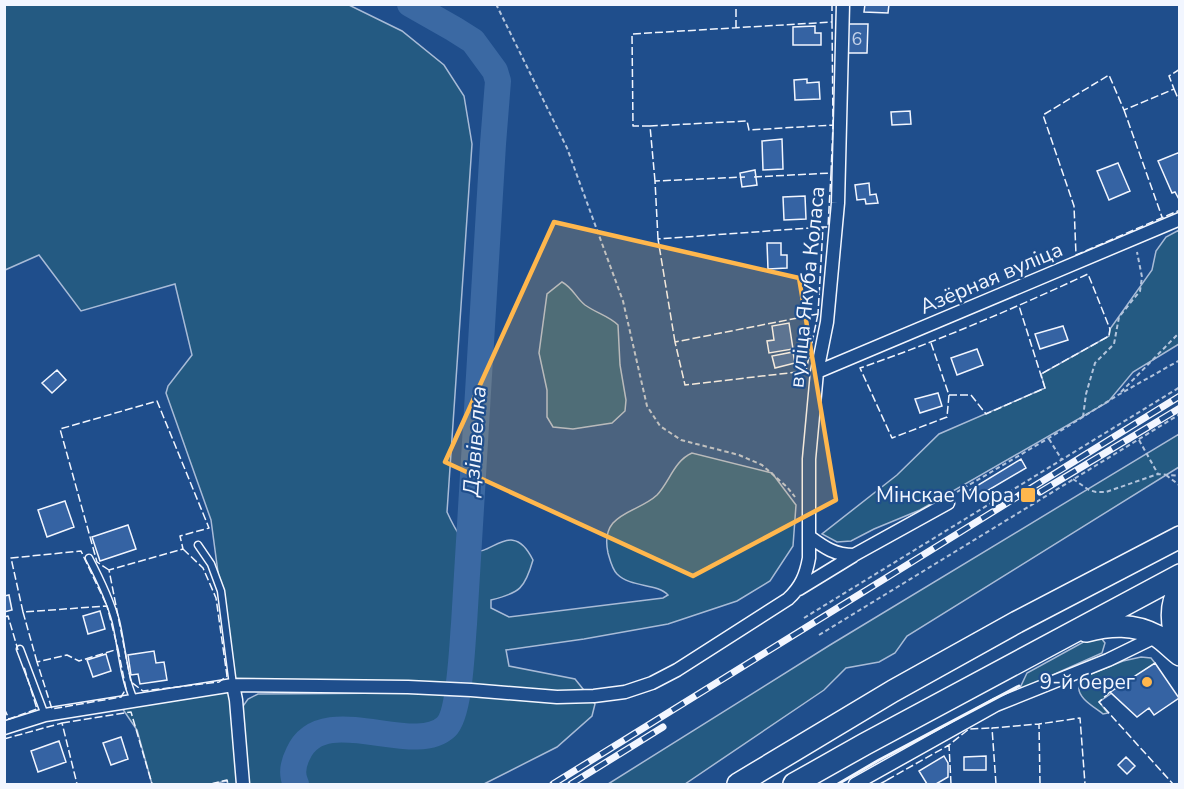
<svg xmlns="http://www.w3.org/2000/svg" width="1184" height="789" font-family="'Nunito Sans',sans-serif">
<rect width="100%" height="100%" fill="#1f4e8c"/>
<!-- green -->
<path fill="#245a82" stroke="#a8bbd7" stroke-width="1.5" d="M4,5H349L402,31L444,65L464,96L472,144L447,512C452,523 462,544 474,550C490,558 512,517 533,560C525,588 520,593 491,600V608L509,617L663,598L668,595C657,583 631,588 617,574C612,569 610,560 608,553C599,512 637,514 657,495C670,481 674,461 692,453L772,473L796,505L793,546L770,581L737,601L668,624L584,639L506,650L509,666L575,679L595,704L592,716L557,747L484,784H247L241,709L248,699L258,694L401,693L407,688L233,685L211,520L166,393L168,386L192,355L175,284L81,311L39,255L5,270Z
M1179,230V344L1133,372L1108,402L920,510L874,529L851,541L837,542L822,534L897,475L939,434L1045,388L1041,374L1109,336L1110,329L1152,270L1156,251L1166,237Z
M562,282C573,288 576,298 585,305C596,313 609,316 618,325L620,365L626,400L625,411L612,423L573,429L553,427L547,417V390L539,353L547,294Z
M1179,434V467L907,636L895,653L879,662L846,668L824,690L685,784H608L830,645Z
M1098,634L1105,643L1102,653L1019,690L1027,673Z
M1141,657L1151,658L1155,663L1099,702L1108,713L1103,714C1096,708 1077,698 1079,687C1079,683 1081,680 1083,677L1123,661Z
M233,690L239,784H228L227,781L211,784H152L137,730L118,702Z"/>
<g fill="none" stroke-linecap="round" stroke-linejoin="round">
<!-- river -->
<path stroke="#3b69a3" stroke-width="26" d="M296,784C291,774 293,764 298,754C322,699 413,758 446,727C460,714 462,646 464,624L493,144L498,81L495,71L473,41L454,29L410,4"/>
</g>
<!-- building -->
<path fill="#3563a3" stroke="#f2f6ff" stroke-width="1.5" d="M865,4H889L888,13L864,12Z
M847,24H868L867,53H847Z
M815,26V33H821V45H793V27Z
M807,79V83L819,82L820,99L795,100L794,80Z
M910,111L911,124L892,125L891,112Z
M782,139L783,169L763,170L762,141Z
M1180,152V201L1175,192L1172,193L1158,161Z
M1118,163L1130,191L1109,200L1097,171Z
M755,170L757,185L742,187L740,173Z
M869,183L870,195L876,194L878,203L866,204L865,199L857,200L855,185Z
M805,196L806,219L784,220L783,197Z
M767,243H781V255H787V268L768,269Z
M789,323L793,349L769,353L767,341L774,340L772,326Z
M1063,326L1068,340L1040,349L1035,334Z
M977,349L983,365L957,375L951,358Z
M793,352L795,363L775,368L772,356Z
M57,370L66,380L52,393L42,383Z
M938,393L942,406L920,413L915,399Z
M1021,459L1026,468L975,498L970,490Z
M65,501L74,527L47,537L38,510Z
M128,525L136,549L100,561L92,537Z
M9,595L12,610L4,612V596Z
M100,611L105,629L88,634L83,616Z
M154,651L156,663L164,662L167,680L140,684L138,674L131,675L128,655Z
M106,654L111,671L93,677L87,660Z
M1155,663L1179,698L1154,715L1149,708L1137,717L1110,692Z
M121,737L128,759L111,765L103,743Z
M59,741L66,762L38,772L31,751Z
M944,756L948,763V777L936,784H927L919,771Z
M986,756V770H964V757Z
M1126,757L1135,766L1127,774L1118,765Z"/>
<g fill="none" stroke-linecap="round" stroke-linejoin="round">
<!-- service casing -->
<g stroke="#f2f6ff" stroke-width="9">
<path id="service" d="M198,545L211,564L221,591L233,685
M89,558C100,579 110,599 116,622C122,648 123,675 134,700
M20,649L45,715"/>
</g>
<!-- minor casing -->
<g stroke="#f2f6ff" stroke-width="15">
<path id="minor" d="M817,372L1180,219
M810,537C825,548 835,555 854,555L948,503
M799,589L853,556
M233,685L236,700L243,784
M4,728L45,715L233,685L408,687L471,690L557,697L594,696L625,692L652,683L677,670L788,599C801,587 806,575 809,558V459L817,372L827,322L838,203L843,4
M855,784L996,705L1108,660L1157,636"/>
</g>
<!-- trunk casing -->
<g stroke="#f2f6ff" stroke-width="24">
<path id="trunk" d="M1180,589C1167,607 1173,633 1180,652
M1086,631C1110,625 1134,623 1157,636C1165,641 1172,649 1180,655
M738,784L893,691L1017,622L1180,537
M794,784L865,744L1180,575"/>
</g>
<!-- path -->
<path stroke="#b3c4dc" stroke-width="2" stroke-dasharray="4.5 3" stroke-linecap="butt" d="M496,4L567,148L623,301L647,406L660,426L681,440L739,455L762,465L787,487L795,497
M1121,392L1180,332
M1083,417L1086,394L1095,363L1114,344L1119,317L1140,291L1142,277L1137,252
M1049,439L1062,460
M1139,440L1158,474
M1166,475L1179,485
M1073,479L1089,490L1096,492H1106L1158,474L1180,476
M957,492L1049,438L1118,395L1180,360
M804,618L1180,387
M819,635L1180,414"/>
<!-- service -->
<use href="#service" stroke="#1f4e8c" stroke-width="6"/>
<!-- minor -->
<use href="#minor" stroke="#1f4e8c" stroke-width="12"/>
<!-- trunk -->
<use href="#trunk" stroke="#1f4e8c" stroke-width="21"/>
<!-- rail casing -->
<g stroke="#f2f6ff" stroke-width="7">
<path id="rail" d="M1040,492L1180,408
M553,784L1180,396
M571,784L663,727"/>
</g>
<!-- rail -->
<use href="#rail" stroke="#1f4e8c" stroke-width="4.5" stroke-dasharray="14" stroke-linecap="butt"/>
<!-- fence -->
<path stroke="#f2f6ff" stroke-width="1.5" stroke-dasharray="8 3" stroke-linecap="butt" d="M832,22V4
M736,28V4
M1180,69L1169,76L1174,89L1124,110L1109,75L1043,115L1074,206L1076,255L1180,210
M1174,89L1180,103
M1124,110L1162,217
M650,126H633L632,34L832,22L833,125
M754,177L831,173L828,227H823
M655,181L650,126L747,121L749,130L833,125L831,173
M658,239L655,181L745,177
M818,314L806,371L685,385L675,342Z
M675,342L658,239L823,227L818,314
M931,343L949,395L947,417L892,438L860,368C938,341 1013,309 1088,274L1110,329L1109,336L1041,374
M949,395H971L986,414L1045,388L1019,306
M183,549L203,568L216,598L227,676L219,682L143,691L131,682L109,570Z
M109,570L97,562L60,429L157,401L209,528L180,536L183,549
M23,612L11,558L81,551L107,606
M4,617L8,616L18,650
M118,649L126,689L121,697L52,709L37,662L67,655L79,661Z
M37,662L23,612L107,606L118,649
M1110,692L1099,702L1173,784
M4,708L9,719L37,709L24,667
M62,723L131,712L152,784
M4,739L62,723L77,784
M887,780L949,745
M211,784L227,780L228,784
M880,784L887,780V784
M951,784L949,745L969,729L992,728
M996,784L992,728L1039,724
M1040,784L1039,724L1080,718L1085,784"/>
<!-- wall -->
<path stroke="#f2f6ff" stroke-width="3" d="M838,784L879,760L1019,686"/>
</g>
<!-- marked area -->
<path fill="#ffb74d" fill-opacity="0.2" stroke="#ffb74d" stroke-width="4.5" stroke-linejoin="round" d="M554,222L799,278L836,500L693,576L445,462Z"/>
<!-- markers -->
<g fill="#ffb74d" stroke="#1f4e8c" stroke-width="2">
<rect x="1020" y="487" width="16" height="16" rx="3"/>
<circle cx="1147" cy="682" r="6"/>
</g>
<g text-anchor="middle" stroke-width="4.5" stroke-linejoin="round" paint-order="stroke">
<!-- number labels -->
<g font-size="18" fill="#c3d1e8">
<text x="857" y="45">6</text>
</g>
<!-- street labels -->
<g font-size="21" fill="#f2f6ff" stroke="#1f4e8c">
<text transform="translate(991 278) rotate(-23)" y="7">Азёрная вуліца</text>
<text transform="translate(807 287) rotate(-84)" y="7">вуліца Якуба Коласа</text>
</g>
<!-- poi labels -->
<g font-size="21" fill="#f2f6ff" stroke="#1f4e8c" text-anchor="end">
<text x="1014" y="502">Мінскае Мора</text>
<text x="1135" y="689">9-й берег</text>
</g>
<!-- water labels -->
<g font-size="22" font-style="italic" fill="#f2f6ff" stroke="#1f4e8c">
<text transform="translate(474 441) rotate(-86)" y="8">Дзівівелка</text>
</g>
</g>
<!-- border -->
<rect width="1184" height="789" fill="none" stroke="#f2f6ff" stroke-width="12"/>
</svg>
